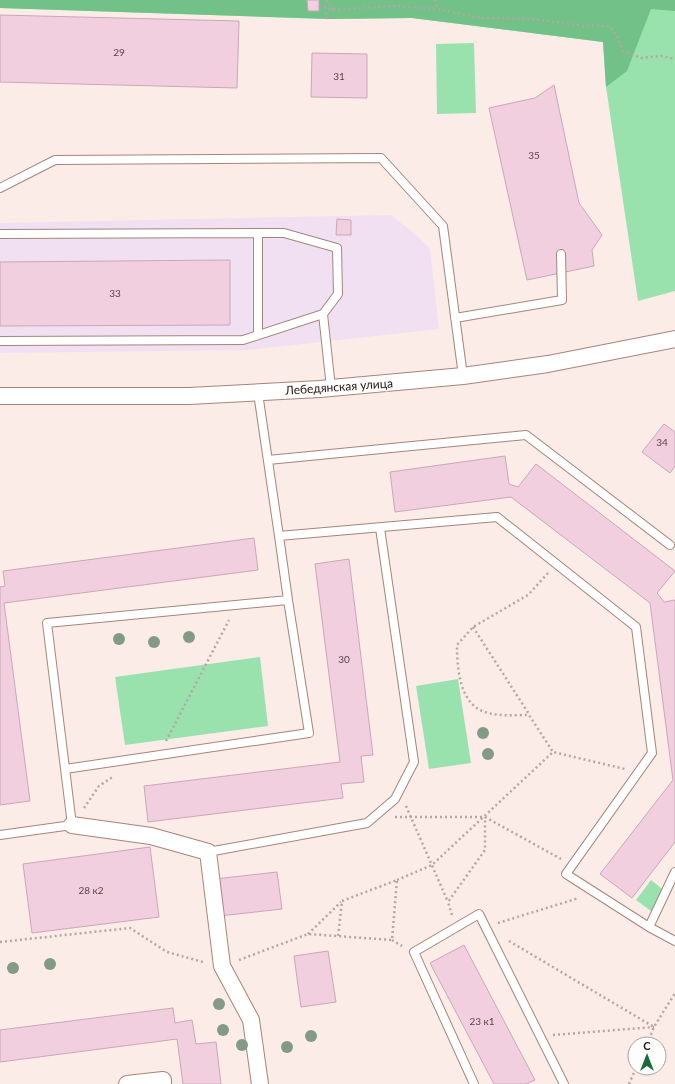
<svg xmlns="http://www.w3.org/2000/svg" width="675" height="1084" font-family="Lato,sans-serif">
<rect width="100%" height="100%" fill="#fbece7"/>
<!-- medical -->
<path fill="#f1e0f1" d="M391,215L415,234L430,249L439,329L246,350L0,353V223Z"/>
<!-- green -->
<path fill="#9ae2ad" d="M0,0H675V291L638,301L606,87L603,42L412,18L328,19L0,8Z
M474,43L476,113L437,114L436,44Z
M260,657L268,726L125,745L115,677Z
M458,679L471,763L429,769L416,686Z
M651,880L666,892L651,911L636,900Z"/>
<!-- forest -->
<path fill="#72c189" d="M0,0H675V11L651,9L627,71L606,87L603,42L412,18L328,19L0,8Z"/>
<!-- building -->
<path fill="#f1cfde" stroke="#c9a7b7" d="M307,0H319V11H308Z
M0,15L239,21L237,88L0,82Z
M312,53L367,54V98L311,97Z
M554,85L579,203L602,235L592,250L594,266L527,280L489,108L535,98Z
M337,219L351,220V235H336Z
M230,260V325L0,326V262Z
M664,424L675,432V466L670,473L642,452Z
M505,456L509,484L518,487L536,464L675,571L657,593L664,602L675,600V842L632,898L600,874L673,780L650,603L511,497L395,512L390,472Z
M254,538L258,570L4,603L30,801L0,805V587L5,586L3,571Z
M349,559L373,755L361,756L364,782L341,784L343,798L148,822L144,786L340,762L315,564Z
M150,847L159,917L32,933L23,864Z
M277,872L282,909L220,916L215,879Z
M464,945L535,1080L526,1084H494L430,963Z
M328,951L336,1002L301,1007L294,956Z
M173,1008L175,1023L192,1020L196,1044L216,1042L221,1084H183L177,1039L0,1062V1030Z"/>
<g fill="none" stroke-linecap="round" stroke-linejoin="round">
<!-- lane casing -->
<g stroke="#a68579" stroke-width="10">
<path id="lane" d="M0,188L55,160L381,158L443,226L463,376
M258,233V335
M0,234L284,233L337,248L338,294L323,314L243,340L0,341
M323,314L331,388
M455,318L562,300L561,254
M258,393L279,536L497,517L636,627L652,753L566,874L649,927L675,941
M268,460L526,435L670,545
M65,769L309,733L288,600
M0,835L72,825L47,623L288,600L279,536
M208,852L367,823L395,799L414,762L380,528
M649,927L675,872
M474,1084L414,952L479,914L564,1084"/>
</g>
<!-- street casing -->
<g stroke="#a68579" stroke-width="18">
<path id="street" d="M0,396H189L320,389L463,376L548,364L675,339
M72,825L151,836L208,852L222,966L251,1020L260,1084
M127,1084L163,1080V1084"/>
</g>
<!-- path -->
<path stroke="#b5a6a2" stroke-width="2.5" stroke-dasharray="2 3" stroke-linecap="butt" d="M326,0L334,10
M435,0L438,9
M319,6L334,10L393,6L438,9L481,18L533,19L584,26L597,25L610,27L617,36L623,51L641,58L661,56L675,59
M328,19L326,14L329,10
M548,573L528,595L473,627L457,645C457,666 459,699 480,710C494,717 514,715 529,715L553,752
M473,627L529,714
M166,741L229,620
M406,806L448,902
M84,808L99,786L114,776
M395,817H485L561,859
M397,880L432,865L553,752L625,769
M452,915L448,902L485,850V817
M498,923L579,898
M308,934L341,902
M392,940L402,946
M509,941L654,1027
M0,942L130,928L167,952L203,962
M239,960L308,934L392,940L397,880L342,901L338,937
M553,1035L654,1027
M647,1044L654,1027L675,993
M629,1084L636,1068"/>
<!-- lane -->
<use href="#lane" stroke="#fff" stroke-width="8"/>
<!-- street -->
<use href="#street" stroke="#fff" stroke-width="16"/>
</g>
<!-- trees -->
<g fill="#839b85">
<circle cx="189" cy="637" r="6"/>
<circle cx="119" cy="639" r="6"/>
<circle cx="154" cy="642" r="6"/>
<circle cx="483" cy="733" r="6"/>
<circle cx="488" cy="754" r="6"/>
<circle cx="50" cy="964" r="6"/>
<circle cx="13" cy="968" r="6"/>
<circle cx="219" cy="1004" r="6"/>
<circle cx="223" cy="1030" r="6"/>
<circle cx="311" cy="1036" r="6"/>
<circle cx="242" cy="1045" r="6"/>
<circle cx="287" cy="1047" r="6"/>
</g>
<g text-anchor="middle" stroke-width="3" stroke-linejoin="round" paint-order="stroke">
<!-- number labels -->
<g font-size="10" fill="#584646">
<text x="119" y="56">29</text>
<text x="339" y="80">31</text>
<text x="534" y="159">35</text>
<text x="115" y="297">33</text>
<text x="662" y="446">34</text>
<text x="344" y="663">30</text>
<text x="91" y="894">28 к2</text>
<text x="482" y="1025">23 к1</text>
</g>
<!-- street labels -->
<g font-size="12" fill="#251814" stroke="#fdfdfd">
<text transform="translate(339 387) rotate(-4)" y="4">Лебедянская улица</text>
</g>
</g>
<!-- north arrow -->
<g transform="translate(647 1056)"><circle r="19" fill="#fdfdfd" stroke="#a7a1a0"/>
<path d="M0-3L7 15L0 10L-7 15Z" fill="#1b6a3a"/>
<text y="-6" font-size="11" font-weight="bold" text-anchor="middle" fill="#251814">С</text>
</g>
</svg>
